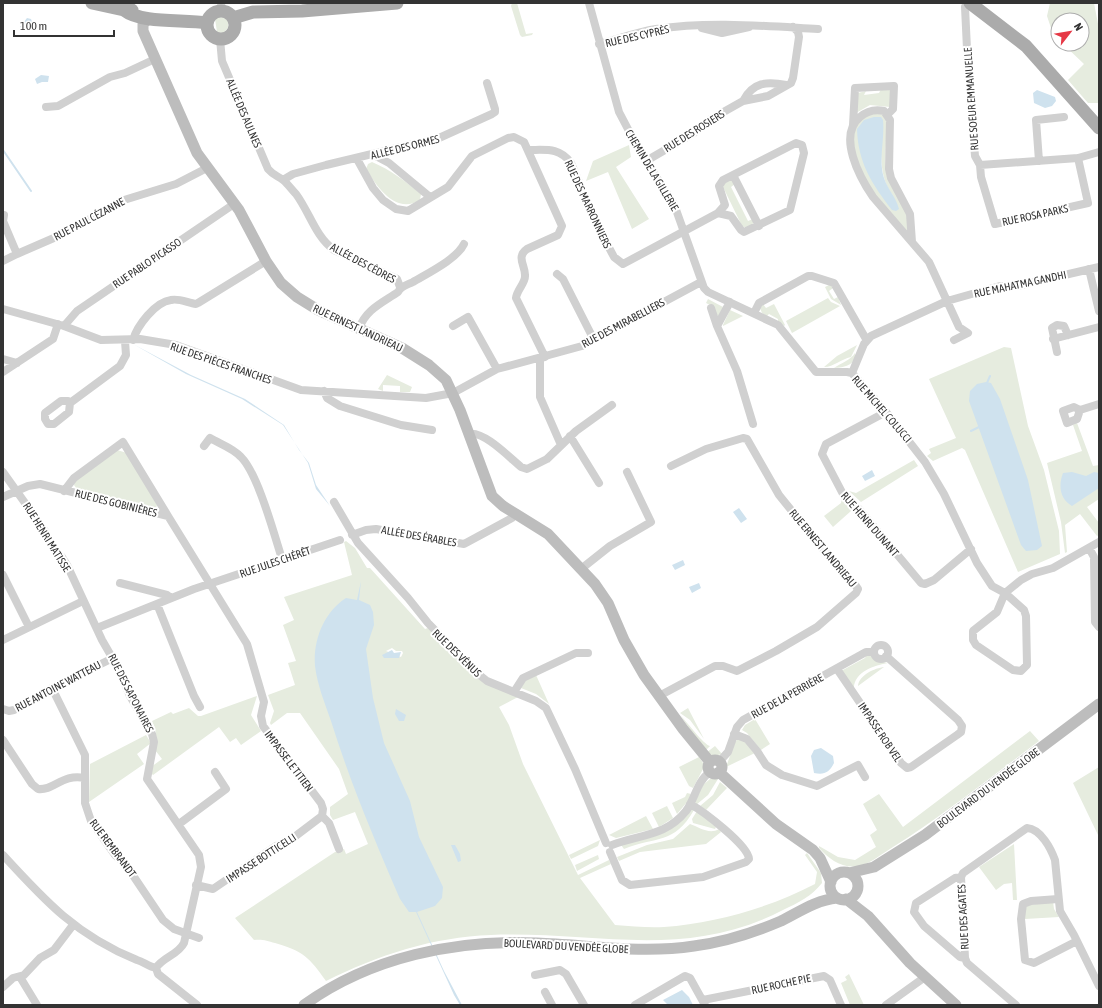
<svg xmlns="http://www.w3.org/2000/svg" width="1102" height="1008" font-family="'Asap Condensed',sans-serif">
<rect width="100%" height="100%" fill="#fff"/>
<!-- green -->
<path fill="#e6ecdf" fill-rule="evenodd" d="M512,3H517L526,34L533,33L532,35L522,37L520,35L511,6Z
M1050,3H1094L1099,29V103H1088L1068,80L1084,64L1063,44H1082V20H1058V42L1056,43L1047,16Z
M219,17L225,18L228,21V28L223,33L217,32L215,19Z
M881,89L890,90V107L870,105L856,113L858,93L866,91L864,95L879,93Z
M873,112L887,116L885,165L907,212L909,232H906C898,223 889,214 881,204C869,189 841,140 857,122C861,118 868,115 873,112ZM881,147C881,165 882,183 894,197L865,166Z
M629,145L631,157L616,167L649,219L632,229L608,172L586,181L593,161Z
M372,162C391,170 405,181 421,194L420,200C396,215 377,187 366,169L368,164Z
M730,179L735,184L731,187L748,221L753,219L754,221L752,226L746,228L742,226L723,187L725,182Z
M831,284L833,288L829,291L834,299L838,297L841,305L831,299L825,287Z
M828,298L831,302L840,306L792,333L786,321Z
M708,299L723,307L718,317L712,306L706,303Z
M763,304L766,308L774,304L785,325L784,326L778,321V319L769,314L767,316L762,313L760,308Z
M730,310L743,316L723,326V325Z
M857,345L851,357C841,359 834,367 824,367L837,356Z
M1004,347L1011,348L1028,426L1044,470L1059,531L1060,554L1018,572L965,450L962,448L933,461L927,456L931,453L929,449L956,438L929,379Z
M855,353C857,364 845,368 834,368C841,363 851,360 855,353Z
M387,375L412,387L410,392H400V386L383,385V391L378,389Z
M1077,423L1093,466L1099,465V499L1087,507L1099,523V535L1097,536L1080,514L1065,525L1067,552L1065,553L1061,522L1047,463L1082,451L1073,425Z
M117,450L127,453L157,505L156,508L77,489L74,485L75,480Z
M914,460L918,466L861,502L849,491L856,493Z
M842,498L858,512L851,511L833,527L824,516L841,503Z
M346,541L355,548L367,568H370L425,629L428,628L474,674L518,697L499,707L509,725L523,764L578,875L609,860L611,864L580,878L615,925C631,926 648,928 664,927C715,923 769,908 815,884L817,872L805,855L807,853L821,873L822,883C812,896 798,903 783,910C686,961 594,931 491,935C433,937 378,955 326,981C309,957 303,951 275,943C267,941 263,939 254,940L235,918L335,852L344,849L346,854L368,844L355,812L333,820L330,815V807L348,794L339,769L300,713H287L271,725L270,723L274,711L268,695L295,685L288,663L296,661L283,625L294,620L284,597L352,575L344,542ZM392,648L396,651H402L403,653L401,657L386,651Z
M870,655L878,661L888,663C875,665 854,672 854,688L841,671L865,658L866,656Z
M884,667L858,686C859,675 875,668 884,667Z
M536,675L549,704L536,694L521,688L523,681Z
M257,696L251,715L261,731L241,745L236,738L230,742L219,727L153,775L150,772L151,767L162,759L155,750C157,739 157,731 152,721L171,712L173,714L189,708L198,716H201Z
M688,708L704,739L690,720L680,713Z
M680,715C688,723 703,744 710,746L705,751Z
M755,719L770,744L761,750L747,733L742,730L745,725Z
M1030,731L1039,741C991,777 944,815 893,847C883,853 870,864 859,866C842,869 829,859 819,848V846L838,857L855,860L876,847L870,835L877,830L863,804L879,794L903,827Z
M146,735L151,743L137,754L144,764L89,802L90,764Z
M738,739L744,741L755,753L726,767L735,742Z
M715,746L722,754L711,757L706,753Z
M699,757L703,763V769L693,788L689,786L679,767Z
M1099,767V837L1073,783Z
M710,779H718L708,795L696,805L695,802L703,785Z
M720,782L727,788L706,810L700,806L713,795Z
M687,793L691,794L688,801L677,814L672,803L685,797Z
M667,806L673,818L659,827L652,813Z
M692,809L694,810C674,845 656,836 624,849L621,845L645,839Z
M697,811L716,827L715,829L693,823L692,819Z
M646,816L653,829L616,838L609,835Z
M690,824C699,827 709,835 719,829L721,832L706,844L640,852L619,861L617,857L647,845L673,839Z
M600,840L598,846L571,859L569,855Z
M1014,844L1017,900H1013L1012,883L1004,884L996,890L979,867Z
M598,855L599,859L577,871L575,865Z
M1053,901L1054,909L1059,917L1025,919V906Z
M849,974L864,1005H850L841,983L847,980L845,977Z"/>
<!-- water -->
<path fill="#cfe2ee" d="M27,18L31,19L32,22L29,31L20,27Z
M41,75L49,76L48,82H42L37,84L35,79Z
M1037,90L1055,97L1056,101L1052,106L1045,108L1034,103L1033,93Z
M874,117H881L883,120C885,140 878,159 884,178C888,190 896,197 899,209L896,211L892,210C872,184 858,163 857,129L864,120Z
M133,344L191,375L245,399L284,425L299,450L309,463L316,485L330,506L316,489L308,463L283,425L242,399L186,374Z
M986,382L991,383L1000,399L1028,480L1042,546L1037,550L1026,551L1021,545L969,401L970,391L977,384Z
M872,470L875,476L865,481L862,476Z
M1072,472L1086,476L1094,472L1099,473V488L1072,506C1060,499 1058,486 1063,473Z
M739,508L747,519L741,523L733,512Z
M683,560L685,565L675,570L672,565Z
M361,581L359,600L370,605L373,612L374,625L366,649L373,698L384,743L410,801L419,837L443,887L442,898L435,906L417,912L444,971L462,1005H460L454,995L416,912H409L400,899C375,841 350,782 331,721C325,704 317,684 315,666C313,640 324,612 346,598L357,600Z
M699,583L701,588L692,593L689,587Z
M392,650L394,653L401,652L399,658H384L382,655Z
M396,709L406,715L404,721H399L395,714Z
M821,748L833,756L834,763C829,773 824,775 814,773L811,756L814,750Z
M451,845H455L460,854L461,861L458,862Z
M682,990L689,997L693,1005H668L663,1000Z"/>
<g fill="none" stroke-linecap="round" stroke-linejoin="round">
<!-- stream -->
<path stroke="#cfe2ee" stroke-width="2" d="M3,150L31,191
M987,383L990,376
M971,431L981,426"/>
<!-- street -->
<path stroke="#d0d0d0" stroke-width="8" d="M221,3L222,11
M589,3L619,112L640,152L674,204L704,288L708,292L778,325L816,372H847L852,373L886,412L925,462L944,494L977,563L992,586L1005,593L1024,610L1026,616L1027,665L1021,671L1013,670L976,645L973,640V631L997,612L1005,593
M965,7L968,70L975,156L980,165L1078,158L1099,152
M702,28L722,33L749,27
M220,39L222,61L268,169C273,175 278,176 283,180C288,184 292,190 296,194C310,213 315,236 334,250L397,279L400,287
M599,44C618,39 637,32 656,29C709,21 764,26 818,29
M743,101C753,82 767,81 786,85
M46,107L58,106L110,77L125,73L155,59
M853,125L855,88L894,86L893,109L888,114
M528,150C546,150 559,147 571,163L596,223L614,257L623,264L718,213L725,205L719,186L723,180L796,143L802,145L804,153L790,210L744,232L741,230L731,216L718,213
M374,155L389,163L430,197
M357,159L373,188L383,200L396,209L408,211L448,187L472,156L508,138L514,137L524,142L562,226L558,235L527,249C516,257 525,265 525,275C526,283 517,289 516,298L545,357
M646,161L694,133L711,119L743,101L768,96L791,83L793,78L799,37L798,32L793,27
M1039,161L1036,120L1064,117
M980,165L981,177L995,224L1088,203L1078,158
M733,175L759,226
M283,180L293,174L326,165L439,138L492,114L495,112V109L487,83
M4,215L3,221L17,254
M912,242L910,214L891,178L889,169L890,120L884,111C875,109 867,111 860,117C837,136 860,178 873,197L929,262L959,327L968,333L954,340
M3,261L17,254L63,234L124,200L176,184L207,168
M1089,269L1099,311
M557,274L563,279L594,340
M730,302L717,326L737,371L753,424
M711,308L717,326
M3,309L64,326L101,340L140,339L176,345L301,390L426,398L453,393L497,369L582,346L701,282
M754,313L759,303L808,276H812L834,283L866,339
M64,326L77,311L234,204
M453,326L468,317L497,369
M359,329C365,310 382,303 398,292C401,286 407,285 413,282C428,273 457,259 464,244
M1053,339L1099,327
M133,340C137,326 155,302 171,300C179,298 188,303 196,304L198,303L266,261
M1057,352L1052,328L1057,325L1064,326L1068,335
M540,358V397L561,445
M3,359L17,363
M3,372L53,339L58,324
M852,373L864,344L871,336L947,301L1000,286H1017L1099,267
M324,391L327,398L340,406L401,425L432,430
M61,401H68L70,403L69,412L54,424H48L45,419V413Z
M70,403L120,366L126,355L125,341
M1080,410L1077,419L1067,423L1063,411L1074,407L1080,410L1099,404
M886,412L826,444L822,454L844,496L859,509L921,583L925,584L934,580L971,549
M469,434C483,430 510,458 521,467L527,469L547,459L576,431L612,405
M570,436L599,483
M204,446L210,438C220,444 233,448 241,457C258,474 274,534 282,559
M3,472L45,531L55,552L62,557L67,565L102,640L117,666L130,696L152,734L154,742L147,779L199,855L201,867L184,943C178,955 163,957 156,968
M64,491L74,478L123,442L168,516
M3,497L28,486L40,484L168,516L247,644L264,702L261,716L263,726L321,803L323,809L322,816L329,823L339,849
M334,502L358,543L408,598L428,623L477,673L487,681L536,701L546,708L575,769L606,843
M352,535L366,530L376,529L464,544L512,518L516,514
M1089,548L1094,557L1095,622L1099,627
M581,569L610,546L651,522L627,472
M3,575L29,627
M120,583L167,595L171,598
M1005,593L1021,580L1032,574L1053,568L1099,542
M157,604L194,696L200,707
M97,628L194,589L340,540
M3,640L83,601
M874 652a7 7 0 1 1 14 0a7 7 0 1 1-14 0Z
M837,669L901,763L907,768L911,767L957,735L961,732L962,726L958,720L886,656
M52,688L85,755V803L91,821L115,855L126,865L163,920L174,929L199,938
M514,692L523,678L576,653H588
M659,696L715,666H723L737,671L776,651L817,627L856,593L858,589L856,586L817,542L779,495L747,439L743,438L706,449L671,466
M3,709L9,711L14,710L52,688L113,658
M734,734L747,739L757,751L766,765L782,775L817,786L858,765L865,777
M3,740L32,784L38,789C54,791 62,773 85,778
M719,762L728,752L737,727L743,720L866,652H874
M179,824L226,789L215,772
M612,845C640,834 665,837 686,811C695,799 697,781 710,772
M610,852L622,880L630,885L703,877L746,862L749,859C748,845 703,811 690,804
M3,855C45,901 77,936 137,960C144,962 149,967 156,968
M961,877L955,878L916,903L914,912L924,926L960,957L965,958
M196,885L213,889L276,846L289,841L322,816
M1058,899L1031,901L1023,904L1021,919L1025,960L1034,963L1077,941
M156,968L158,974L197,1005
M535,975L560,970L566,974L584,1005
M20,977L37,1005
M3,987L13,978L24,975L40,958L54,950L73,925
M545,992L552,1005
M703,1000L824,976L830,980L841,1005
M635,1005L685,976L690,978L705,1005
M886,1005L925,977
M1016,1005L967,963L965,958L961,877L963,873L1027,828C1041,829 1051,849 1055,860L1060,911L1074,935L1099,986"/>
<!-- secondary -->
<path stroke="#bdbdbd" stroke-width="11" d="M148,19L143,24V31L197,153L239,210L266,261L281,283L297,297L318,310L402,348L429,365L446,380L460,410L492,496L503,506L548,534L595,584L608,603L624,640L644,675L683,729L710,762
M708 767a7 7 0 1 1 14 0a7 7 0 1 1-14 0Z
M719,772L776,824L813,850L820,858L831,882
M830 886a14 14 0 1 1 28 0a14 14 0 1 1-28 0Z
M849,873L874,867L925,835L1099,704
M846,899L868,916L910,963L956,1005
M304,1005C370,957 457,939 537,943C589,945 642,954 694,946C724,942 753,933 781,921C799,912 816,900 837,898"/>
<!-- primary -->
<path stroke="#ababab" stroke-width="13" d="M92,3L124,10H132
M970,3L1026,46L1099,128
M124,10C142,24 184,19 207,23
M207 25a14 14 0 1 1 28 0a14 14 0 1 1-28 0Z
M233,18L253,12L302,11L397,3"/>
</g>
<g text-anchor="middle" stroke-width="4" stroke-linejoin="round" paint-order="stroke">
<!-- street labels -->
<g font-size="11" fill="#333" stroke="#fff">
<text transform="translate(637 36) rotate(-13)" y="4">RUE DES CYPRÈS</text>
<text transform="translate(971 99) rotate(-94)" y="4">RUE SOEUR EMMANUELLE</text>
<text transform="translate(244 113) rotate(67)" y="4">ALLÉE DES AULNES</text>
<text transform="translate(694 131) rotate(-32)" y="4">RUE DES ROSIERS</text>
<text transform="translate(405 147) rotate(-14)" y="4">ALLÉE DES ORMES</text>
<text transform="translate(652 170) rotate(59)" y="4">CHEMIN DE LA GILLERIE</text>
<text transform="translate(588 204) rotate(65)" y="4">RUE DES MARRONNIERS</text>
<text transform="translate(1035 215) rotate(-12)" y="4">RUE ROSA PARKS</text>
<text transform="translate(89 219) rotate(-28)" y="4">RUE PAUL CÉZANNE</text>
<text transform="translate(147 263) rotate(-34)" y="4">RUE PABLO PICASSO</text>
<text transform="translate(363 263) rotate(28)" y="4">ALLÉE DES CÈDRES</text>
<text transform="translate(1020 284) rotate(-12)" y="4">RUE MAHATMA GANDHI</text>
<text transform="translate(623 323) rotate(-28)" y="4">RUE DES MIRABELLIERS</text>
<text transform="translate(358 328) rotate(25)" y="4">RUE ERNEST LANDRIEAU</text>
<text transform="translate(221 363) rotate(19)" y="4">RUE DES PIÈCES FRANCHES</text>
<text transform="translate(882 409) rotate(49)" y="4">RUE MICHEL COLUCCI</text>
<text transform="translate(116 503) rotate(14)" y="4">RUE DES GOBINIÈRES</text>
<text transform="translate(870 524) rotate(49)" y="4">RUE HENRI DUNANT</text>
<text transform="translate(419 536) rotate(10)" y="4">ALLÉE DES ÉRABLES</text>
<text transform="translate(47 537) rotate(58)" y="4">RUE HENRI MATISSE</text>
<text transform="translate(823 548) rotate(50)" y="4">RUE ERNEST LANDRIEAU</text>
<text transform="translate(275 562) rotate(-19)" y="4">RUE JULES CHÉRÊT</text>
<text transform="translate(457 653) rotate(44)" y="4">RUE DES VÉNUS</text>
<text transform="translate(58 686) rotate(-28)" y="4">RUE ANTOINE WATTEAU</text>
<text transform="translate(131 693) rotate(63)" y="4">RUE DES SAPONAIRES</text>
<text transform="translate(787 696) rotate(-29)" y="4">RUE DE LA PERRIÈRE</text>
<text transform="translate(880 732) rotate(56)" y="4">IMPASSE ROB VEL</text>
<text transform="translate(289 761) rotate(53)" y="4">IMPASSE LE TITIEN</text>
<text transform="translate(988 788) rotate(-37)" y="4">BOULEVARD DU VENDÉE GLOBE</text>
<text transform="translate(113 848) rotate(53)" y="4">RUE REMBRANDT</text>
<text transform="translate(261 858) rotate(-33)" y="4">IMPASSE BOTTICELLI</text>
<text transform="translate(963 917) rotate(-93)" y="4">RUE DES AGATES</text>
<text transform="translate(566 946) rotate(3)" y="4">BOULEVARD DU VENDÉE GLOBE</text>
<text transform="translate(781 984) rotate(-12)" y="4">RUE ROCHE PIE</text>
</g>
</g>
<!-- border -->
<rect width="1102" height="1008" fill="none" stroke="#333333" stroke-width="8"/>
<!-- north arrow -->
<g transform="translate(1070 32) rotate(59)"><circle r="19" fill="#ffffff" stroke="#adadad"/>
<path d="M0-3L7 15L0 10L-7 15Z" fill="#e63946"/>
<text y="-6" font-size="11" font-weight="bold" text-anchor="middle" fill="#333333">N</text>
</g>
<!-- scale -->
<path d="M14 30v6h100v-6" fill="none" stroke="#333333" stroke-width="2"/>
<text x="20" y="30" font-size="12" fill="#333333" stroke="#ffffff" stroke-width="3" paint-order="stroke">100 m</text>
</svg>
